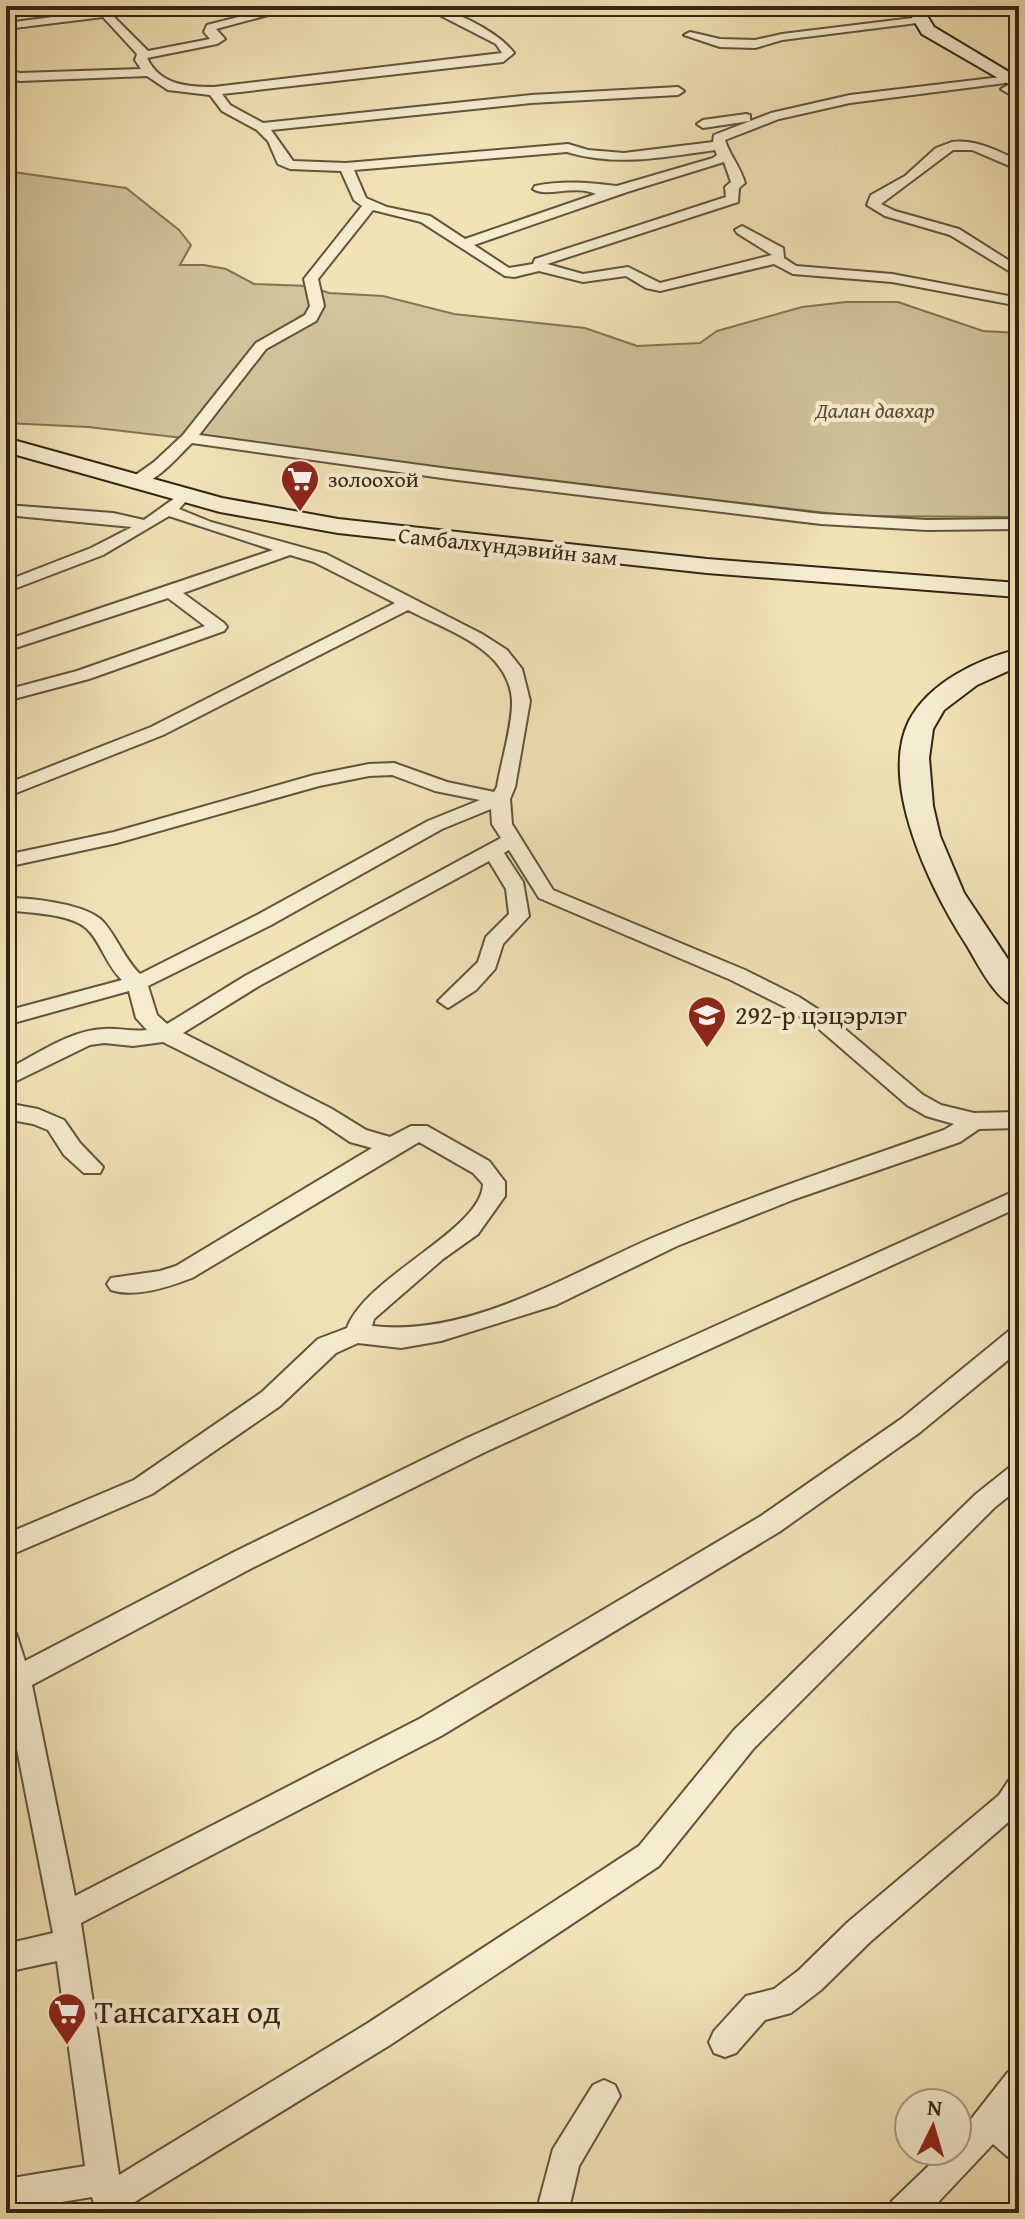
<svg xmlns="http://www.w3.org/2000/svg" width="1025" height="2219" font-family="'Gentium Book Plus',serif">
<rect width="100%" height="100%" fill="#f1e3b6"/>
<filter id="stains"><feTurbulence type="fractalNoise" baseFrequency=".0025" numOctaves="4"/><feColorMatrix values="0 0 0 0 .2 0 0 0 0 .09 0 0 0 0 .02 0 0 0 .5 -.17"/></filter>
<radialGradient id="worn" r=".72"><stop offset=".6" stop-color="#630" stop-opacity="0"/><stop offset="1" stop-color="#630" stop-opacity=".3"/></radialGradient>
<!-- green -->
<path fill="#d1c39a" stroke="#827456" stroke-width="2" d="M6,171L126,188L179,230L191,245L180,265H204L226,269L254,284L310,286L329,293L383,296L454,314L585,328L637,346L700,343L717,331L802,307L846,302H898L983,331L1019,333V517L853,516L88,427L6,423Z"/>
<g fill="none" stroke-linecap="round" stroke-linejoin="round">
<!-- street casing -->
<g stroke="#62543c" stroke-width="4">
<path id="street" d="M97,6H109L115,18L148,51L210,39L204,32L207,25L282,6H302L216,29L225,39L217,44L147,58C160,85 187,87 214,87L502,53L496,44L422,6C448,6 499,32 514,53L503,62L222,94L230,105L263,123L531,95L678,87L684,91L678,95L531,103L271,130L293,161L346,163L568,144L588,150L624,153L713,142L714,135L771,113L850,95L1009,76L1011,79L1005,83L850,103L779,119L725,140C730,156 739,164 745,183L739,188L738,202L547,264L583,274L628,267L660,283L772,255L737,233L735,230L742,226L783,248L784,258L796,266L892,274L1019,298V306L892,282L793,274L774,264L660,291L646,288L626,276L583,282L539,271L514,277L505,276L421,222L373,210L318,279L324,306L316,321L266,349L199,435L449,469L821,514L927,520L1019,519V529L927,530L821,524L449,479L192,443C177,457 152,489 130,485V479L154,462L183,435L256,343L305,315L310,306L304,279L362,206L354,200L341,171L290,169L278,164L268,141L257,130L222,111L210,95L168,90L147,76L20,81L6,78V70L20,73L141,69L135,60L137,54L103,17L6,29V23L100,11ZM715,150L717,155L713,158L617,186C590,183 564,180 535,186L533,189C547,198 573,184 596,194L465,239L430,216L387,207L366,198L354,170L567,152C617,167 665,157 715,150ZM724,162L731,182L725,187L726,197L535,259L533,264L509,268L474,245L627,192Z
M921,17L925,18V22L782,40L755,48L720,47L684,35L690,32L720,39L755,40L782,34Z
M1017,80L1019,81L1016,89L1019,100L1001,89Z
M746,114L750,115V121L703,128L697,124L703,120Z
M952,142C976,139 998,151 1019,161V170L972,150H953L881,204L895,211L959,229L1019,267V277L950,235L885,216L867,205L871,195L905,176L936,148Z
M179,495L187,500L179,509L211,522L326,554L482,634L507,650L522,669L530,701L515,787L510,799L512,824L553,890L745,970L799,997L833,1019L923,1095L941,1105L974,1113L1019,1112V1128L979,1129L960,1142L795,1199L677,1246L556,1305L441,1341L401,1348L358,1343L336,1353L280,1406L152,1494L6,1557V1534L134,1480L262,1392L318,1339L347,1328C366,1276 482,1230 483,1184L473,1173L419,1142L192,1278C168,1287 136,1298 111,1290L107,1284L111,1278L160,1271L176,1266L372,1148L350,1142L316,1119L163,1042L133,1046L104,1043L90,1045L6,1086V1070C36,1055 70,1030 104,1029C119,1028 132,1032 147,1030L136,1018L129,991L6,1025V1011L122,980C106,965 100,940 86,928C69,913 27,913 6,910V898C31,898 79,903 99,918C112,927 124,959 140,974L257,915L428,821L480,800L435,791L392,775L369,776L319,786L117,843L6,867V855L114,832L314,775L369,764L394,763L447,782L494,792L497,787C501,762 513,724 512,700C508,648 448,631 408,610L163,735L6,797V784L151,727L395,603L314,562L290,555L183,593L224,623L227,627L224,631L89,679L6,701V690L77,671L205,626L168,598L6,651V640L273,550L169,516L103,555L6,592V581L91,548L132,527L6,515V505L113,513L144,520ZM491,809L492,824L501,838L245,976L167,1024L157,1015L148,986L271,925L442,829ZM509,850L539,898L731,980L785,1007L819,1029L907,1105L926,1116L954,1124L944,1130C850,1163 756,1194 664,1233C574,1270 473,1338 372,1326L374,1319L443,1259L478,1234L505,1196V1182L489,1161L427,1126H411L390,1137L366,1130L332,1109L183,1033L259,986L489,861L506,889L509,914L486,937L478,962L438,1001L448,1008L476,990L495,969L503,944L529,916L523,882L504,853Z
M6,1103L38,1109L64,1120L80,1143L103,1167L100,1173H84L64,1155L48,1130L33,1124L6,1119Z
M1019,1189V1207L483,1453L252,1568L32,1685L75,1896L421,1718L761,1516L901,1419L1010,1330L1019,1328V1351L919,1433L779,1532L441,1736L81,1923L119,2175L368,2023L639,1846L734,1730L976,1494L1010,1467L1019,1464V1488L994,1508L754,1748L659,1866L390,2045L128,2206L129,2213H97L92,2197L6,2211V2179L85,2166L57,1961L6,1972V1944L53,1933L6,1693V1629L16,1633L25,1661L234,1552L465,1439Z
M1019,1776V1813L870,1942L821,1990L791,2013L765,2020L736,2053L725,2057L714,2053L709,2042L714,2031L746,1996L774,1989L799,1970L848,1922L999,1795L1009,1780Z
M1019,2067V2110L1012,2119L1019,2125V2162L1008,2157L993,2144L928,2213H888L892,2201L944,2151H957V2137L1008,2072Z
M604,2080L615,2085L620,2096L579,2166L568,2213H536L553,2149L593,2085Z"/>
</g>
<!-- secondary casing -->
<g stroke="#332513" stroke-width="4">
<path id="secondary" d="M905,6H921L934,27L1019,78V90L922,34Z
M6,438L222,498L338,519L707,559L1019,583V597L707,573L338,533L220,512L6,452Z
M1019,649V666L977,685L944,710L933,729L929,758L933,806L940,836L964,893L1019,976V1008C996,1002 978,964 966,944C932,891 878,784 909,721C929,682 979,659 1019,649Z"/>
</g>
<!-- street -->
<use href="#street" fill="#f6edd0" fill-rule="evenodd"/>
<!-- secondary -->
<use href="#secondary" fill="#f6edd0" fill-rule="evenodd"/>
</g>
<!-- icons -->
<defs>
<g id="supermarket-pin" transform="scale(2)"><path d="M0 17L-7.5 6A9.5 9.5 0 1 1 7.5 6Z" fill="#8f2418" stroke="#f6edd0"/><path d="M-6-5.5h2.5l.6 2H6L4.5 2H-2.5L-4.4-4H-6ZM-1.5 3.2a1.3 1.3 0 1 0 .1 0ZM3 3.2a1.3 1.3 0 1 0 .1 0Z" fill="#fff"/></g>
<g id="school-pin" transform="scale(2)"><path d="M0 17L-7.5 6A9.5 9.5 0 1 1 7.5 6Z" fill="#8f2418" stroke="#f6edd0"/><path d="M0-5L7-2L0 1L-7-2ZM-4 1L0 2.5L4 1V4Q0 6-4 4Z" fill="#fff"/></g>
</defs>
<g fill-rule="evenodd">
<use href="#supermarket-pin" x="300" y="479"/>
<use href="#school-pin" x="707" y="1015"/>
<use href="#supermarket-pin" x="67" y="2012"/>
</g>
<g text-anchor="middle" stroke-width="8" stroke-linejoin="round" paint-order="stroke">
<!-- far-park labels -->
<g font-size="22" font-style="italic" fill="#5a4c35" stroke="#f6edd0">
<text x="875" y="418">Далан давхар</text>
</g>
<!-- far-poi labels -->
<g font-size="22" fill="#332513" stroke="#f6edd0" text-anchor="start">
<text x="328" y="487">золоохой</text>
</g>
<!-- far-street labels -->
<g font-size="22" fill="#332513" stroke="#f6edd0">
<text transform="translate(508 546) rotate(6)" y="8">Самбалхүндэвийн зам</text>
</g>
<!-- poi labels -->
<g font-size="26" fill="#332513" stroke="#f6edd0" text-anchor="start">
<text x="735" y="1024">292-р цэцэрлэг</text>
</g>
<!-- near-poi labels -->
<g font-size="32" fill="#332513" stroke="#f6edd0" text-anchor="start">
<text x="95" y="2023">Тансагхан од</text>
</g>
</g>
<!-- margin -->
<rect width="1025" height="2219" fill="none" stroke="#f1e3b6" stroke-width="32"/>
<rect x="8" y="8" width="1009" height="2203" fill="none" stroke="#332513" stroke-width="4"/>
<rect x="16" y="16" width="993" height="2187" fill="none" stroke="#332513" stroke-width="2"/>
<!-- north arrow -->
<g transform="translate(933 2127) rotate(5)"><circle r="38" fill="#f6edd0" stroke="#a89d84" stroke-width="2"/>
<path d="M0-6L14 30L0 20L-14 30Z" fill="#8f2418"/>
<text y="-12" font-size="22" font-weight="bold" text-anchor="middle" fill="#332513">N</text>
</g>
<rect width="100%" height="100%" filter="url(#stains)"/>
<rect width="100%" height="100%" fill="url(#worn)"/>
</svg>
